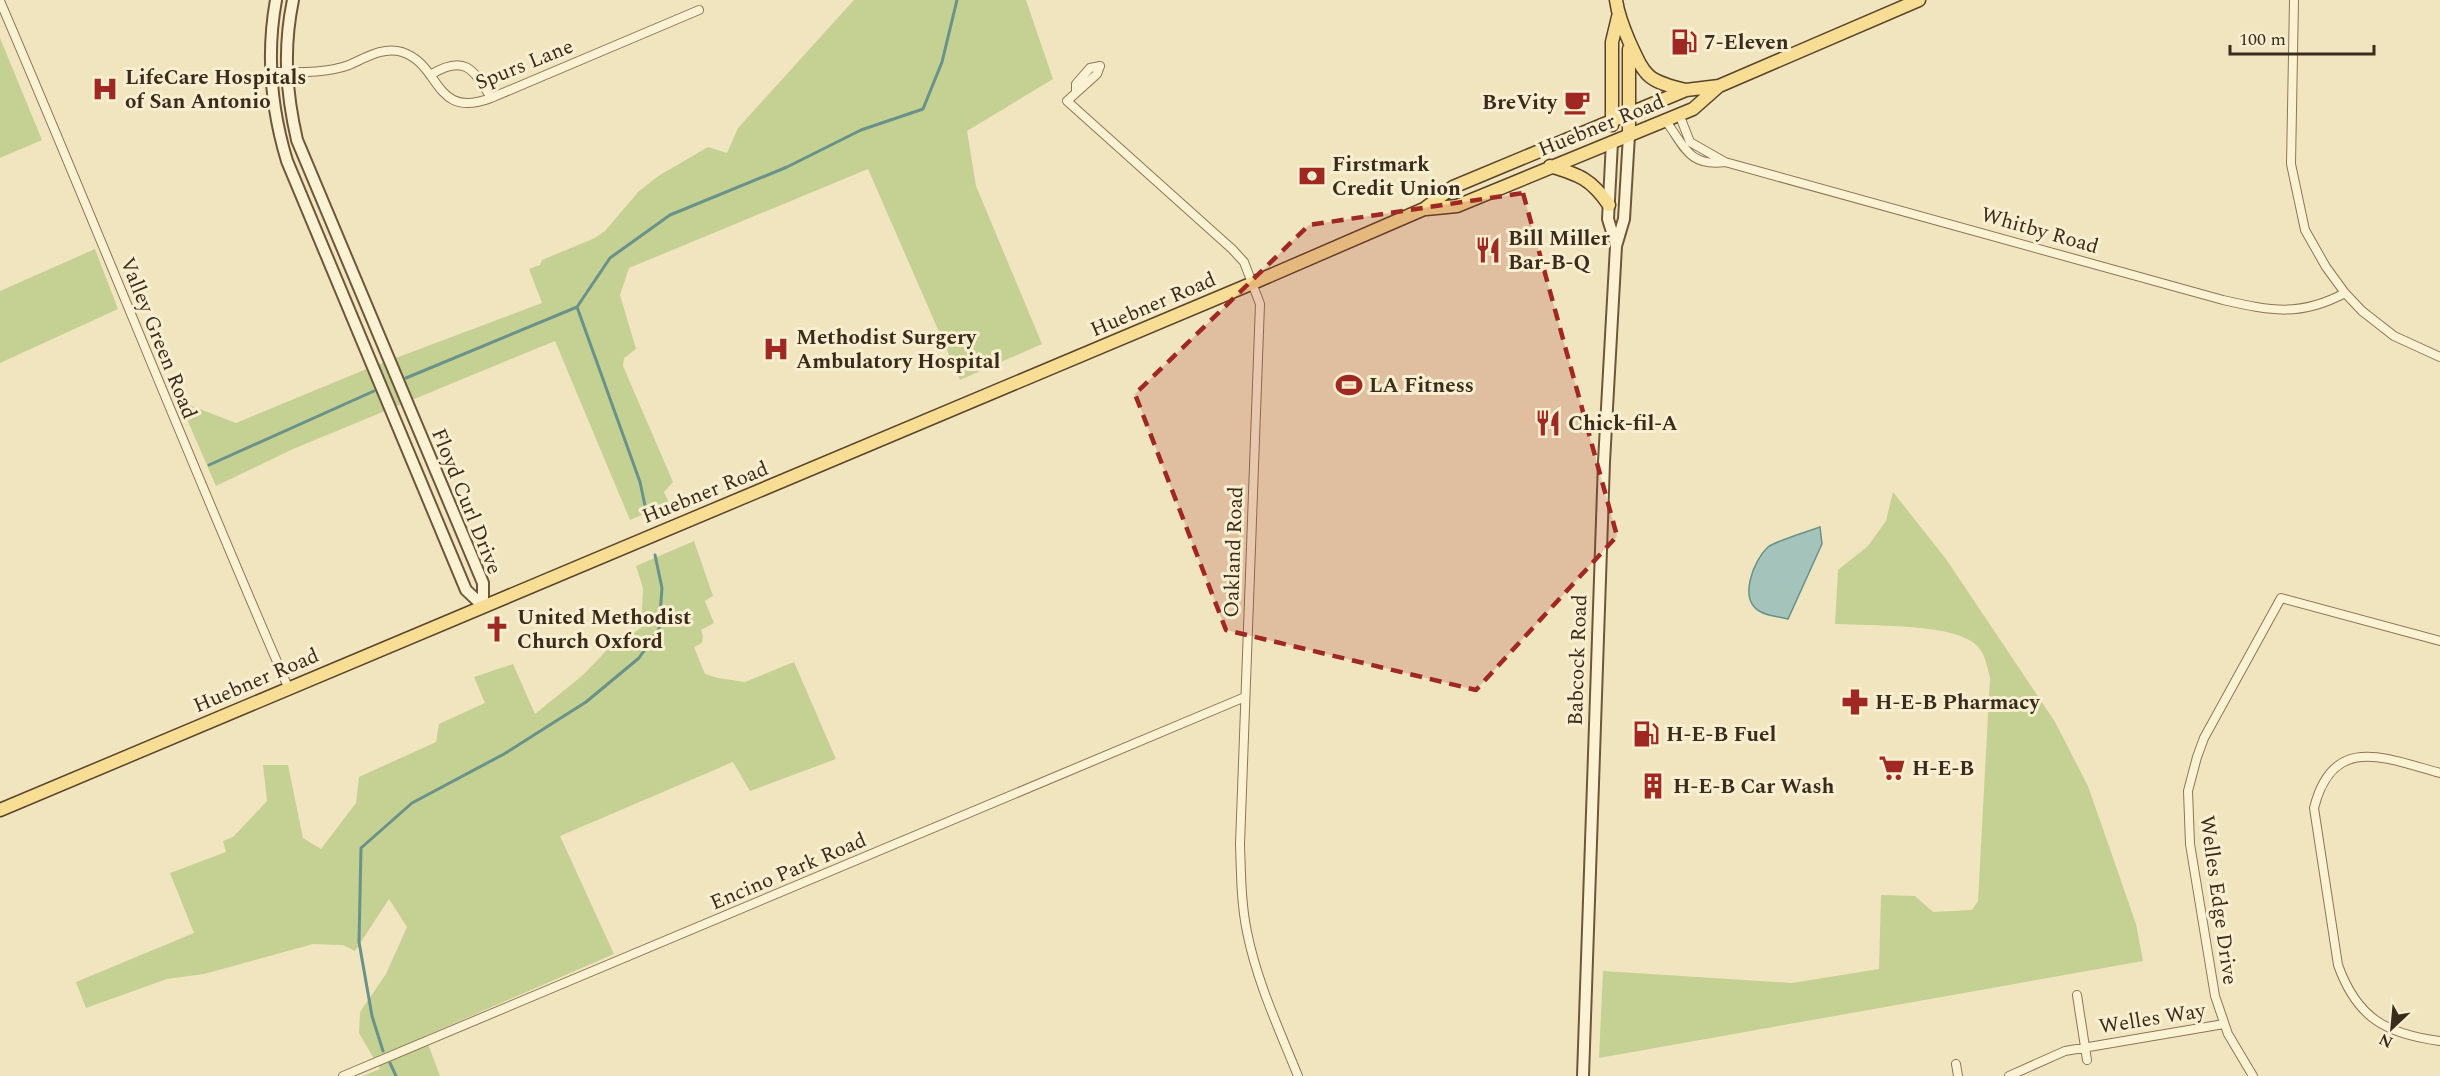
<svg xmlns="http://www.w3.org/2000/svg" width="2440" height="1076" font-family="Spectral,serif">
<rect width="100%" height="100%" fill="#f1e5c0"/>
<!-- green -->
<path fill="#c5d093" d="M854,0H1026L1053,79L967,131L976,186L1042,344L960,380L868,169L629,268L620,295L636,349L624,358L623,366L673,482L664,492L669,503L630,520L555,341L293,449L216,486L179,401L236,423L364,370L542,303L529,269L540,265L542,260L595,238L605,231L639,191L660,175L708,147L727,153L738,128Z
M0,38L42,140L0,158Z
M95,249L118,309L0,363V291Z
M1893,492L1946,559L2055,722L2088,786L2136,924L2143,961L1599,1058L1603,971L1792,983L1879,969L1881,895L1915,896L1933,912L1972,910L1978,901L1990,678C1987,666 1985,652 1975,644C1951,623 1868,626 1835,624L1838,570L1868,546L1886,521Z
M694,541L713,596L705,601L714,623L701,630L703,636L702,643L694,647L705,674L718,678L745,682L794,662L836,759L750,791L733,762L560,836L614,954L425,1036L440,1076H363L380,1069L359,1033L360,1012L386,974L407,927L389,899L355,951L343,945L313,944L204,974L167,979L86,1008L76,982L194,933L170,873L226,852L223,841L233,837L267,801L263,765H288L303,838L321,849L356,803L359,777L436,742L439,724L485,703L474,677L513,664L535,714L583,675L607,650L641,628L643,588L636,566Z"/>
<!-- water -->
<path fill="#a3c3bb" stroke="#69928a" stroke-width="1.5" d="M1820,527L1822,544L1788,619C1780,617 1768,616 1761,612C1737,600 1754,560 1768,547C1776,541 1809,531 1820,527Z"/>
<g fill="none" stroke-linecap="round" stroke-linejoin="round">
<!-- stream -->
<path stroke="#69928a" stroke-width="3" d="M406,378L577,307
M209,465L374,391
M647,515L640,482L577,307L610,258L670,215L787,167L861,130L923,109L942,62L957,0
M383,1051L372,1016L359,942L361,848L412,803L504,754L586,702L639,658L659,629L662,588L655,555
M390,1063L396,1076"/>
<!-- street casing -->
<g stroke="#8c7656" stroke-width="10">
<path id="street" d="M2294,0L2291,164L2305,230L2326,267L2345,293L2362,311L2394,336L2440,357
M0,1C98,229 189,460 288,687
M1100,66L1097,74L1067,101L1232,249L1244,262L1260,304L1240,844C1241,873 1241,903 1247,932C1257,982 1279,1029 1298,1076
M270,72C295,72 325,74 349,65C365,58 384,46 402,52C442,65 433,120 491,98L699,10
M430,75C464,54 473,68 491,98
M1076,91V84L1090,68L1100,66
M1679,114L1690,142L1725,162L2223,300C2271,311 2300,317 2345,293
M1665,120C1684,144 1687,167 1725,162
M2440,773C2385,758 2333,733 2314,808L2338,965C2357,1018 2386,1034 2440,1041
M2077,995L2087,1060
M1956,1064L1958,1076
M343,1076L1245,697
M2009,1076L2065,1051L2224,1024
M2253,1076L2228,1034L2215,996L2190,844L2188,791L2197,757L2204,738L2281,598L2440,641"/>
</g>
<!-- secondary casing -->
<g stroke="#6d563a" stroke-width="14">
<path id="secondary" d="M276,0C266,55 271,108 287,161L466,590L483,606
M293,0C283,48 286,92 297,140L483,583V606
M1612,142L1608,219L1616,245
M1583,1076L1604,462L1616,246L1624,219L1629,135"/>
</g>
<!-- primary casing -->
<g stroke="#59432b" stroke-width="15">
<path id="primary" d="M1616,0C1618,15 1623,27 1629,41C1645,76 1646,81 1686,90
M1612,125V42L1618,17
M1629,135V49
M1550,166C1580,175 1591,179 1609,205
M1426,209L1457,206L1693,109L1719,86L1919,0
M0,810L1253,283L1424,209L1453,187L1686,90L1719,86"/>
</g>
<!-- street -->
<use href="#street" stroke="#fbf2d4" stroke-width="8"/>
<!-- secondary -->
<use href="#secondary" stroke="#fbf2d4" stroke-width="10"/>
<!-- primary -->
<use href="#primary" stroke="#f7de94" stroke-width="12"/>
</g>
<!-- marked area -->
<path fill="#9f2822" fill-opacity="0.2" stroke="#9f2822" stroke-width="4.5" stroke-dasharray="12 8" stroke-linejoin="round" d="M1523,193L1617,536L1476,690L1226,630L1135,394L1309,225Z"/>
<!-- icons -->
<defs>
<g id="fuel-bare" transform="scale(2.07)"><path d="M-5.5-6h7V0h2V4h1.3V-2.5L3-4.5l.8-.8L6-3V5H2.5V1h-1V6h-7ZM-4.2-4.7v3.2H.2V-4.7Z" fill="#9f2822" stroke="#f8efd0" stroke-width="2.5" paint-order="stroke"/></g>
<g id="hospital-bare" transform="scale(2.07)"><path d="M-5-5h3v3.5h4V-5h3V5h-3V1.5h-4V5h-3Z" fill="#9f2822" stroke="#f8efd0" stroke-width="2.5" paint-order="stroke"/></g>
<g id="cafe-bare" transform="scale(2.07)"><path d="M-5.5-4.5H6V0H3Q3 3.5 0 3.5H-2.5Q-5.5 3.5-5.5 0ZM3-3.2v2h1.7v-2ZM-6 4.5H4V6H-6Z" fill="#9f2822" stroke="#f8efd0" stroke-width="2.5" paint-order="stroke"/></g>
<g id="bank-bare" transform="scale(2.07)"><path d="M-6-4H6V4H-6ZM0-2.3a2.3 2.3 0 1 0 0 4.6a2.3 2.3 0 1 0 0-4.6Z" fill="#9f2822" stroke="#f8efd0" stroke-width="2.5" paint-order="stroke"/></g>
<g id="restaurant-bare" transform="scale(2.07)"><path d="M-5-6h1v4h1v-4h1v4h1v-4h1v5L-1.5 .5V6h-2V.5L-5-1ZM5-6V6H3V1.5H1.5Q1.5-4 5-6Z" fill="#9f2822" stroke="#f8efd0" stroke-width="2.5" paint-order="stroke"/></g>
<g id="stadium-bare" transform="scale(2.07)"><path d="M0-5a6.5 5 0 1 0 0 10a6.5 5 0 1 0 0-10ZM-3.5-1.8h7v3.6h-7Z" fill="#9f2822" stroke="#f8efd0" stroke-width="2.5" paint-order="stroke"/></g>
<g id="church-bare" transform="scale(2.07)"><path d="M-1.2-6h2.4v3.5h3.3v2.4h-3.3V6h-2.4V-.1h-3.3v-2.4h3.3Z" fill="#9f2822" stroke="#f8efd0" stroke-width="2.5" paint-order="stroke"/></g>
<g id="pharmacy-bare" transform="scale(2.07)"><path d="M-2-6h4v4h4v4h-4v4h-4v-4h-4v-4h4Z" fill="#9f2822" stroke="#f8efd0" stroke-width="2.5" paint-order="stroke"/></g>
<g id="supermarket-bare" transform="scale(2.07)"><path d="M-6-5.5h2.5l.6 2H6L4.5 2H-2.5L-4.4-4H-6ZM-1.5 3.2a1.3 1.3 0 1 0 .1 0ZM3 3.2a1.3 1.3 0 1 0 .1 0Z" fill="#9f2822" stroke="#f8efd0" stroke-width="2.5" paint-order="stroke"/></g>
<g id="building-bare" transform="scale(2.07)"><path d="M-4-6H4V6H1V3H-1V6H-4ZM-2.5-4.3h1.7v1.8h-1.7ZM.8-4.3h1.7v1.8H.8ZM-2.5-1h1.7V.8h-1.7ZM.8-1h1.7V.8H.8Z" fill="#9f2822" stroke="#f8efd0" stroke-width="2.5" paint-order="stroke"/></g>
</defs>
<g fill-rule="evenodd">
<use href="#fuel-bare" x="1684" y="42"/>
<use href="#hospital-bare" x="105" y="89"/>
<use href="#cafe-bare" x="1577" y="102"/>
<use href="#bank-bare" x="1312" y="176"/>
<use href="#restaurant-bare" x="1488" y="250"/>
<use href="#hospital-bare" x="776" y="349"/>
<use href="#stadium-bare" x="1349" y="385"/>
<use href="#restaurant-bare" x="1548" y="423"/>
<use href="#church-bare" x="497" y="629"/>
<use href="#pharmacy-bare" x="1855" y="702"/>
<use href="#fuel-bare" x="1646" y="734"/>
<use href="#supermarket-bare" x="1892" y="768"/>
<use href="#building-bare" x="1653" y="786"/>
</g>
<g text-anchor="middle" stroke-width="6" stroke-linejoin="round" paint-order="stroke">
<!-- poi labels -->
<g font-size="21" font-weight="bold" fill="#3a2c1c" stroke="#f8efd0" text-anchor="start">
<text x="1704" y="49">7-Eleven</text>
<text x="125" y="84">LifeCare Hospitals<tspan x="125" dy="24">of San Antonio</tspan></text>
<text x="1557" y="109" text-anchor="end">BreVity</text>
<text x="1332" y="171">Firstmark<tspan x="1332" dy="24">Credit Union</tspan></text>
<text x="1508" y="245">Bill Miller<tspan x="1508" dy="24">Bar-B-Q</tspan></text>
<text x="796" y="344">Methodist Surgery<tspan x="796" dy="24">Ambulatory Hospital</tspan></text>
<text x="1369" y="392">LA Fitness</text>
<text x="1568" y="430">Chick-fil-A</text>
<text x="517" y="624">United Methodist<tspan x="517" dy="24">Church Oxford</tspan></text>
<text x="1875" y="709">H-E-B Pharmacy</text>
<text x="1666" y="741">H-E-B Fuel</text>
<text x="1912" y="775">H-E-B</text>
<text x="1673" y="793">H-E-B Car Wash</text>
</g>
<!-- street labels -->
<g font-size="21" fill="#3a2c1c" stroke="#f8efd0">
<text transform="translate(524 64) rotate(-22)" y="7">Spurs Lane</text>
<text transform="translate(1601 125) rotate(-22)" y="7">Huebner Road</text>
<text transform="translate(2040 230) rotate(16)" y="7">Whitby Road</text>
<text transform="translate(1153 304) rotate(-23)" y="7">Huebner Road</text>
<text transform="translate(159 338) rotate(68)" y="7">Valley Green Road</text>
<text transform="translate(705 492) rotate(-22)" y="7">Huebner Road</text>
<text transform="translate(467 501) rotate(68)" y="7">Floyd Curl Drive</text>
<text transform="translate(1233 552) rotate(-88)" y="7">Oakland Road</text>
<text transform="translate(1577 660) rotate(-88)" y="7">Babcock Road</text>
<text transform="translate(256 680) rotate(-23)" y="7">Huebner Road</text>
<text transform="translate(788 871) rotate(-23)" y="7">Encino Park Road</text>
<text transform="translate(2219 900) rotate(82)" y="7">Welles Edge Drive</text>
<text transform="translate(2152 1018) rotate(-9)" y="7">Welles Way</text>
</g>
</g>
<!-- north arrow -->
<g transform="translate(2392 1028) rotate(206)" stroke="#f8efd0" stroke-width="4.5" paint-order="stroke">
<path d="M0-4.5L10 22L0 15L-10 22Z" fill="#3a2c1c"/>
<text y="-9" font-size="16" font-weight="bold" text-anchor="middle" fill="#3a2c1c">N</text>
</g>
<!-- scale -->
<path d="M2230 45v9h144v-9" fill="none" stroke="#3a2c1c" stroke-width="3"/>
<text x="2239" y="45" font-size="18" fill="#3a2c1c" stroke="#f8efd0" stroke-width="4.5" paint-order="stroke">100 m</text>
</svg>
